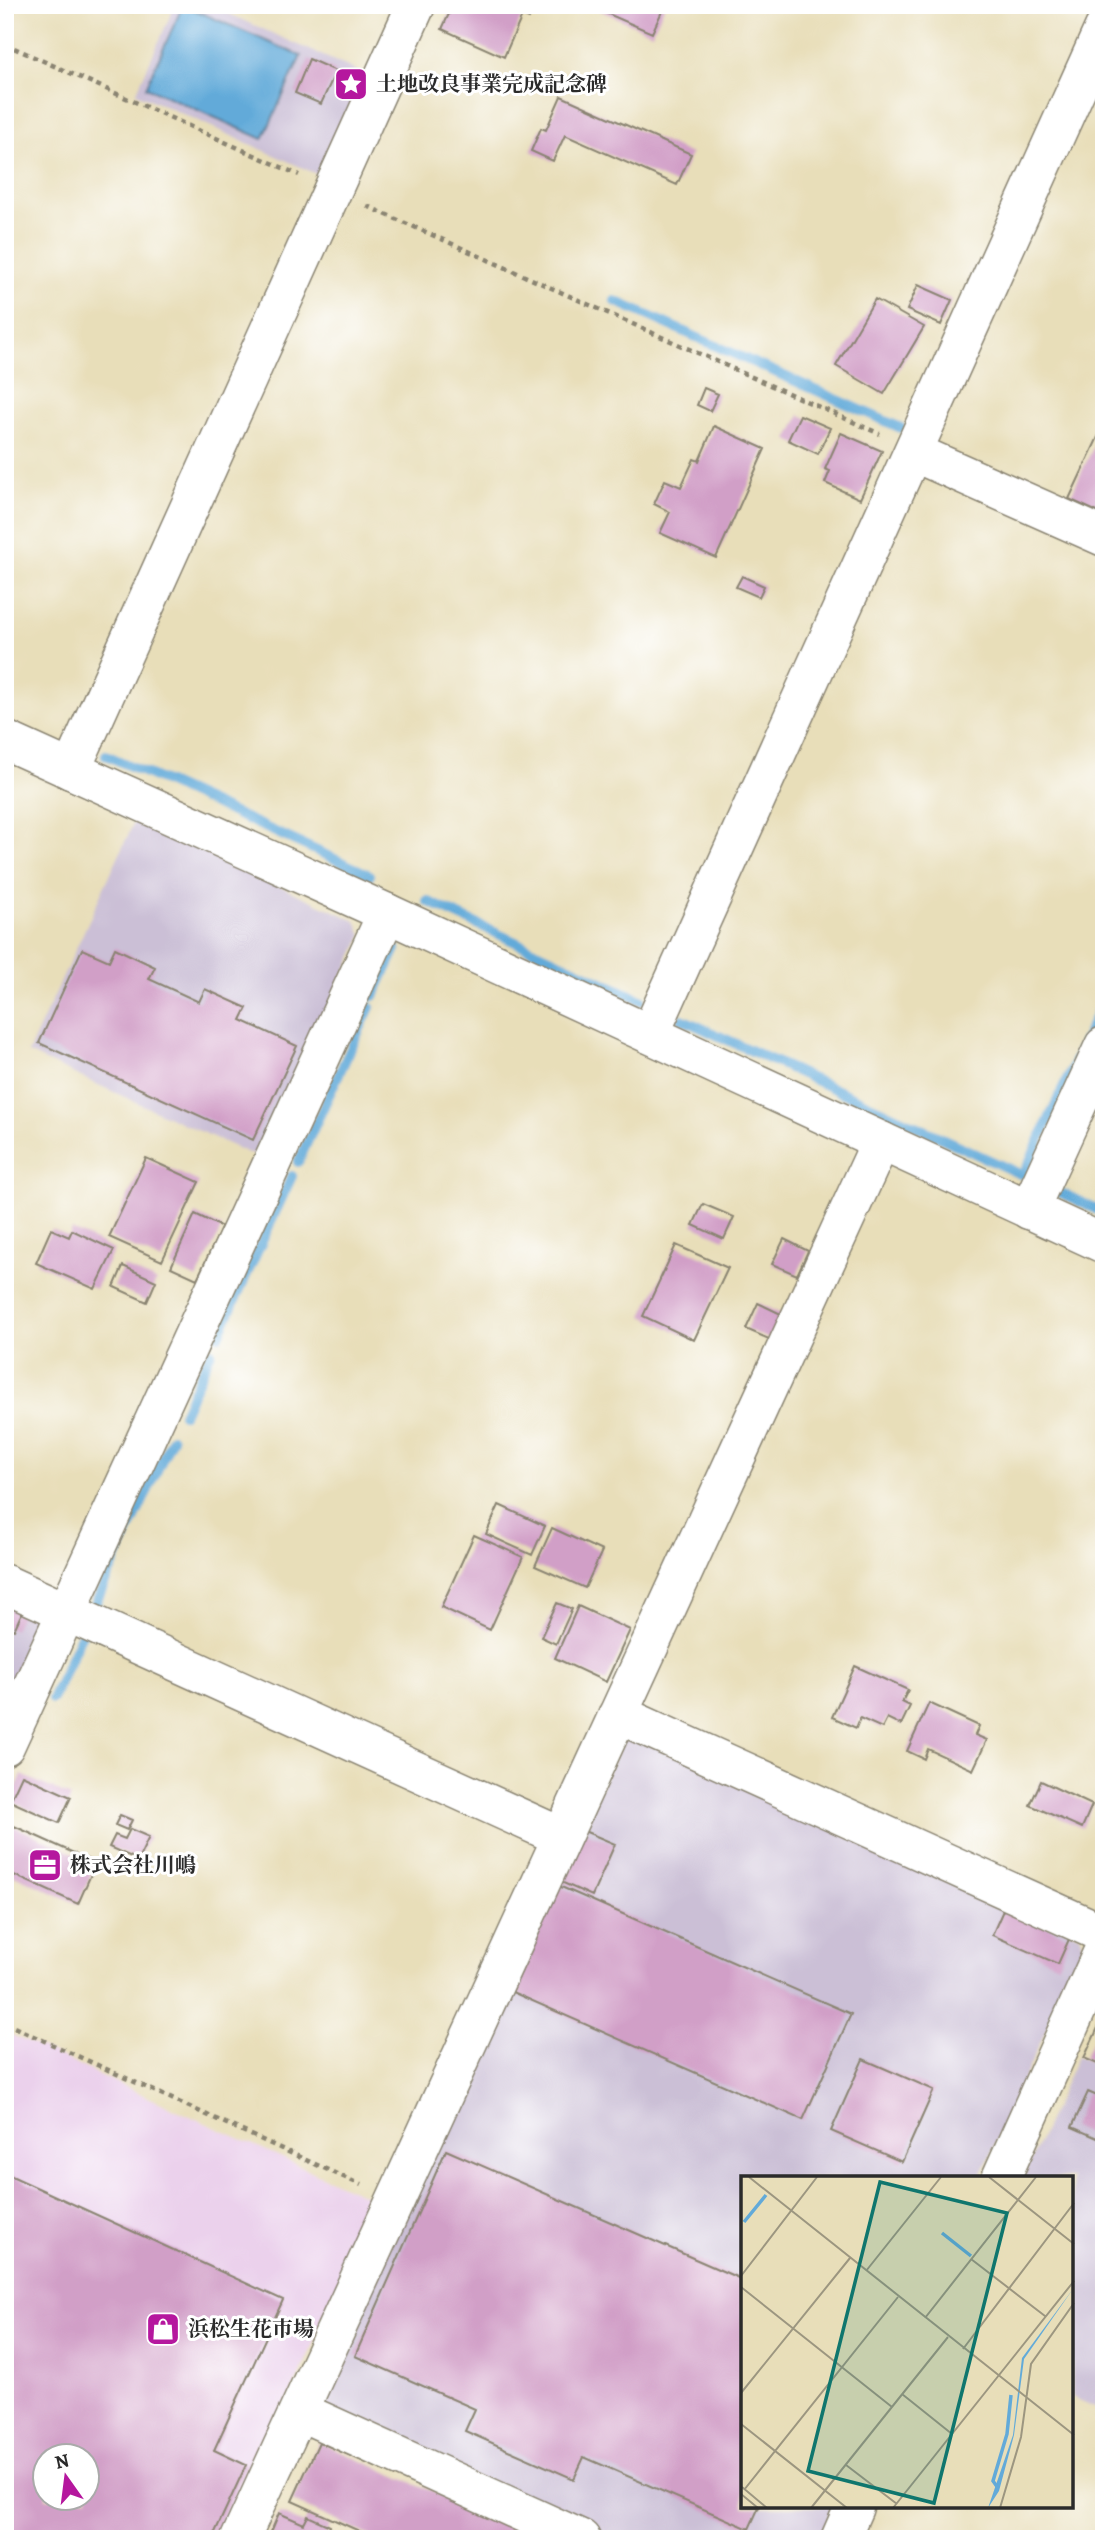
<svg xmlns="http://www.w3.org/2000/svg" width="1109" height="2544" font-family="Alegreya,'Noto Serif JP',serif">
<rect width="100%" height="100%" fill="#fff"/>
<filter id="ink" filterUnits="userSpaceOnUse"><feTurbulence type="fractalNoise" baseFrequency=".0143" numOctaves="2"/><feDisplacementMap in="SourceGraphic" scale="14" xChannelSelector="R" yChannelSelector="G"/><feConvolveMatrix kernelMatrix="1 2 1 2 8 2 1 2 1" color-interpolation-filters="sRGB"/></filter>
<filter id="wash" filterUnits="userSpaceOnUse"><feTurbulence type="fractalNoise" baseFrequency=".00686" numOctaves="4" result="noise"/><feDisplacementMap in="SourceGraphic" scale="28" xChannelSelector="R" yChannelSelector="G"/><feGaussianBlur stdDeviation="1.57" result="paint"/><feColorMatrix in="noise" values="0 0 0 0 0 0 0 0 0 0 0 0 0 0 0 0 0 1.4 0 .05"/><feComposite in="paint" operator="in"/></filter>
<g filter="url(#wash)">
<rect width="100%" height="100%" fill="#e8deb9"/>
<!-- built -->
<path fill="#ebd1ec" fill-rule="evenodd" d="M5,2032L379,2202L224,2539H5ZM46,2456H88V2498H46Z"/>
<!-- industrial -->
<path fill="#cbbfd6" d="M175,5H209L368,76L323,177L136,93Z
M135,820L356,921L362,936L259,1158L28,1053Z
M5,1592L51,1613L5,1712Z
M634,1734L1079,1935L1083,1946L980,2178H743V2507H833L819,2539H612L323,2410L320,2398L623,1738Z
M1077,2056L1104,2068V2411L1072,2397V2178H1023Z"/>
<!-- water -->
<path fill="#62aad9" stroke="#466a82" stroke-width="2" d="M183,5L301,56L263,139L146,87Z"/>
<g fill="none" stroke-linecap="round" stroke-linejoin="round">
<!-- stream -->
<path stroke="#62aad9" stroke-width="10" d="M615,301L901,428
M106,755L370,875
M427,901L641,1000
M374,996L396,949
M682,1019L1020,1174
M298,1162L370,1007
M1024,1174L1104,998
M1059,1192L1104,1213
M219,1335L292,1176
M183,1414L211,1352
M91,1613L172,1438
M52,1699L84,1629"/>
</g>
<g id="blocks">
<!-- building -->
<path fill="#d19fc7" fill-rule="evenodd" d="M453,5H535L529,19L522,16L504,57L442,29Z
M601,5H665L652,33L599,10Z
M309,59L336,71L321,104L295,93Z
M561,96L691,154L677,185L565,135L553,161L531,151L541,128L546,130Z
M918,285L952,300L941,325L907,310Z
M875,299L924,327L884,394L836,366Z
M704,388L718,394L710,411L697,405Z
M800,415L830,428L818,454L788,440Z
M714,426L765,449L716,558L660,533L670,512L654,504L665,480L681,487L694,459L699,461Z
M841,433L882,451L860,499L825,483L830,471L825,469Z
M1099,435L1104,437V515L1069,499Z
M742,576L764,586L759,597L736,587Z
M115,948L155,967L149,979L199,1002L205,989L247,1008L241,1020L297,1046L253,1140L39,1043L82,949L109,961Z
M146,1158L199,1182L162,1261L109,1237Z
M703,1204L734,1217L724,1239L693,1225Z
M195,1214L222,1227L197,1279L171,1267Z
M51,1229L69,1237L72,1230L114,1250L95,1289L36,1263Z
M784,1239L808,1251L797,1275L772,1264Z
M676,1245L728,1268L694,1340L643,1316Z
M123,1266L156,1281L147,1302L114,1287Z
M758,1303L783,1315L771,1340L746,1329Z
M499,1505L545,1526L532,1555L486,1534Z
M552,1528L602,1551L585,1588L535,1566Z
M474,1535L523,1557L490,1630L441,1607Z
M5,1592L27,1602L14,1630L5,1626Z
M557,1603L572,1609L556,1644L541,1637Z
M578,1606L630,1630L606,1682L555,1658Z
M855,1666L908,1690L902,1702L910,1706L901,1725L887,1718L882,1728L860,1718L856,1728L832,1717Z
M929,1703L979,1726L975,1735L987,1740L973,1770L928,1749L924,1759L907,1751Z
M22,1775L71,1797L59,1823L10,1801Z
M1041,1781L1092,1805L1082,1828L1030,1805Z
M120,1815L132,1820L127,1830L115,1825Z
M14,1826L96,1863L78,1904L5,1871V1844Z
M130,1829L149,1837L138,1860L109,1847L115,1835L125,1839Z
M584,1831L615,1844L592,1896L561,1882Z
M559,1886L851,2014L803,2120L512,1992Z
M1004,1908L1070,1937L1058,1964L992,1935Z
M1104,2015V2067L1084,2058Z
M863,2059L934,2090L902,2162L831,2131Z
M1088,2092L1104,2099V2141L1072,2127Z
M446,2150L743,2280V2507H759L749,2529L584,2457L574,2479L465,2431L475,2409L355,2356Z
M5,2173L283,2300L214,2450L246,2465L212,2539H5ZM46,2456H88V2498H46Z
M319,2442L540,2539H377L292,2501Z
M279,2513L304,2524L308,2516L330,2526L325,2539H268Z"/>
</g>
</g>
<g filter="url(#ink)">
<use href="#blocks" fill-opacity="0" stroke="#8a8472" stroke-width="2"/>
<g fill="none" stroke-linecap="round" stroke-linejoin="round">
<!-- minor casing -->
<g stroke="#8a8472" stroke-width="41">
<path id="minor" d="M913,452L1104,537
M71,770L416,5
M650,1034L1104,28
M1029,1210L1104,1046
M5,1584L562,1837
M618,1714L1104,1934
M5,1746L387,913
M299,2411L581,2539
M240,2539L881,1141"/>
</g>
<!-- tertiary casing -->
<g stroke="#8a8472" stroke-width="41">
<path id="tertiary" d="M5,740L387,913L1104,1244
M1001,2178L1104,1949
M840,2539L854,2507"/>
</g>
<!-- path -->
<path stroke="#8a8472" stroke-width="4.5" stroke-dasharray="5 5" stroke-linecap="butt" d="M5,44L299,175
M367,206L880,434
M5,2023L361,2185"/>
<!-- minor -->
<use href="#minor" stroke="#fff" stroke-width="38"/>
<!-- tertiary -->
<use href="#tertiary" stroke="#fff" stroke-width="38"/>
</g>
</g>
<!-- icons -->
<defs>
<g id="sight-square" transform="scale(1.75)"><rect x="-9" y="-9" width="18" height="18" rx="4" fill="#b5179e" stroke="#fff"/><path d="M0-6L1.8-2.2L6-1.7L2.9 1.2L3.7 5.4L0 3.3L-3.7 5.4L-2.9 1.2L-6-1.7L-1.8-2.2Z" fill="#fff"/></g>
<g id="office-square" transform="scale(1.75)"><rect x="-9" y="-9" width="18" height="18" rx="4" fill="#b5179e" stroke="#fff"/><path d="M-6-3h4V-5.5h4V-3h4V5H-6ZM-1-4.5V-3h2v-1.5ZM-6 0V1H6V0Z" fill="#fff"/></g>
<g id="shop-square" transform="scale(1.75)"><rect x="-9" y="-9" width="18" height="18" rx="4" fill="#b5179e" stroke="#fff"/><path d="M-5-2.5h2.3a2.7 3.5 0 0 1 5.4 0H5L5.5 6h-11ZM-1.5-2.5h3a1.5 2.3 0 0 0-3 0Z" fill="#fff"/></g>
</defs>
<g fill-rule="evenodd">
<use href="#sight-square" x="351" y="84"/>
<use href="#office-square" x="45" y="1865"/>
<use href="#shop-square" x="163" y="2329"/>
</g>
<g text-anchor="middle" stroke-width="6" stroke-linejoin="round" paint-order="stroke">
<!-- poi labels -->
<g font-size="21" font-weight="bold" fill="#2b2b2b" stroke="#fff" text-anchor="start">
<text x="376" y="91">土地改良事業完成記念碑</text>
<text x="70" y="1872">株式会社川嶋</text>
<text x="188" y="2336">浜松生花市場</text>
</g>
</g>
<!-- overview -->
<g transform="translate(741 2176)">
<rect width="332" height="332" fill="#e8deb9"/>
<path d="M332,113L283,183L273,259L258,315L247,332L272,259L281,182Z" fill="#62aad9"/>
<path fill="none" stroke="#62aad9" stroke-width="3.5" d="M3,46L25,19M201,57L230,80M257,312L252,305L266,258L270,219"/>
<path fill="none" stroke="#9c9680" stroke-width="2" d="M8,1L333,259M248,1L333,68M230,83L304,140M125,95L200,1M0,100L76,1M0,111L151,231M184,142L295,1M222,173L333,27M0,217L109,82M161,218L211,258M0,248L106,332M105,289L156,328M1,311L26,332M3,314L157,121M0,318L17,332M70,332L207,161M152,332L333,105M259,332L280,261L290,188L333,127"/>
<path fill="#0f766e" fill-opacity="0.15" stroke="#0f766e" stroke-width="3.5" d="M139,6L266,37L193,327L67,295Z"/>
<rect width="332" height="332" fill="none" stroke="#2b2b2b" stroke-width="3.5"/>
</g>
<!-- margin -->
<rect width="1109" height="2544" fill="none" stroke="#fff" stroke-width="28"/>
<!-- north arrow -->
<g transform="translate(66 2477) rotate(346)"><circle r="33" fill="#ffffff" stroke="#aaaaaa" stroke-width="2"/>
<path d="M0-5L12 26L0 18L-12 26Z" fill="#b5179e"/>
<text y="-10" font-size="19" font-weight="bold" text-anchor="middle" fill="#2b2b2b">N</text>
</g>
</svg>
